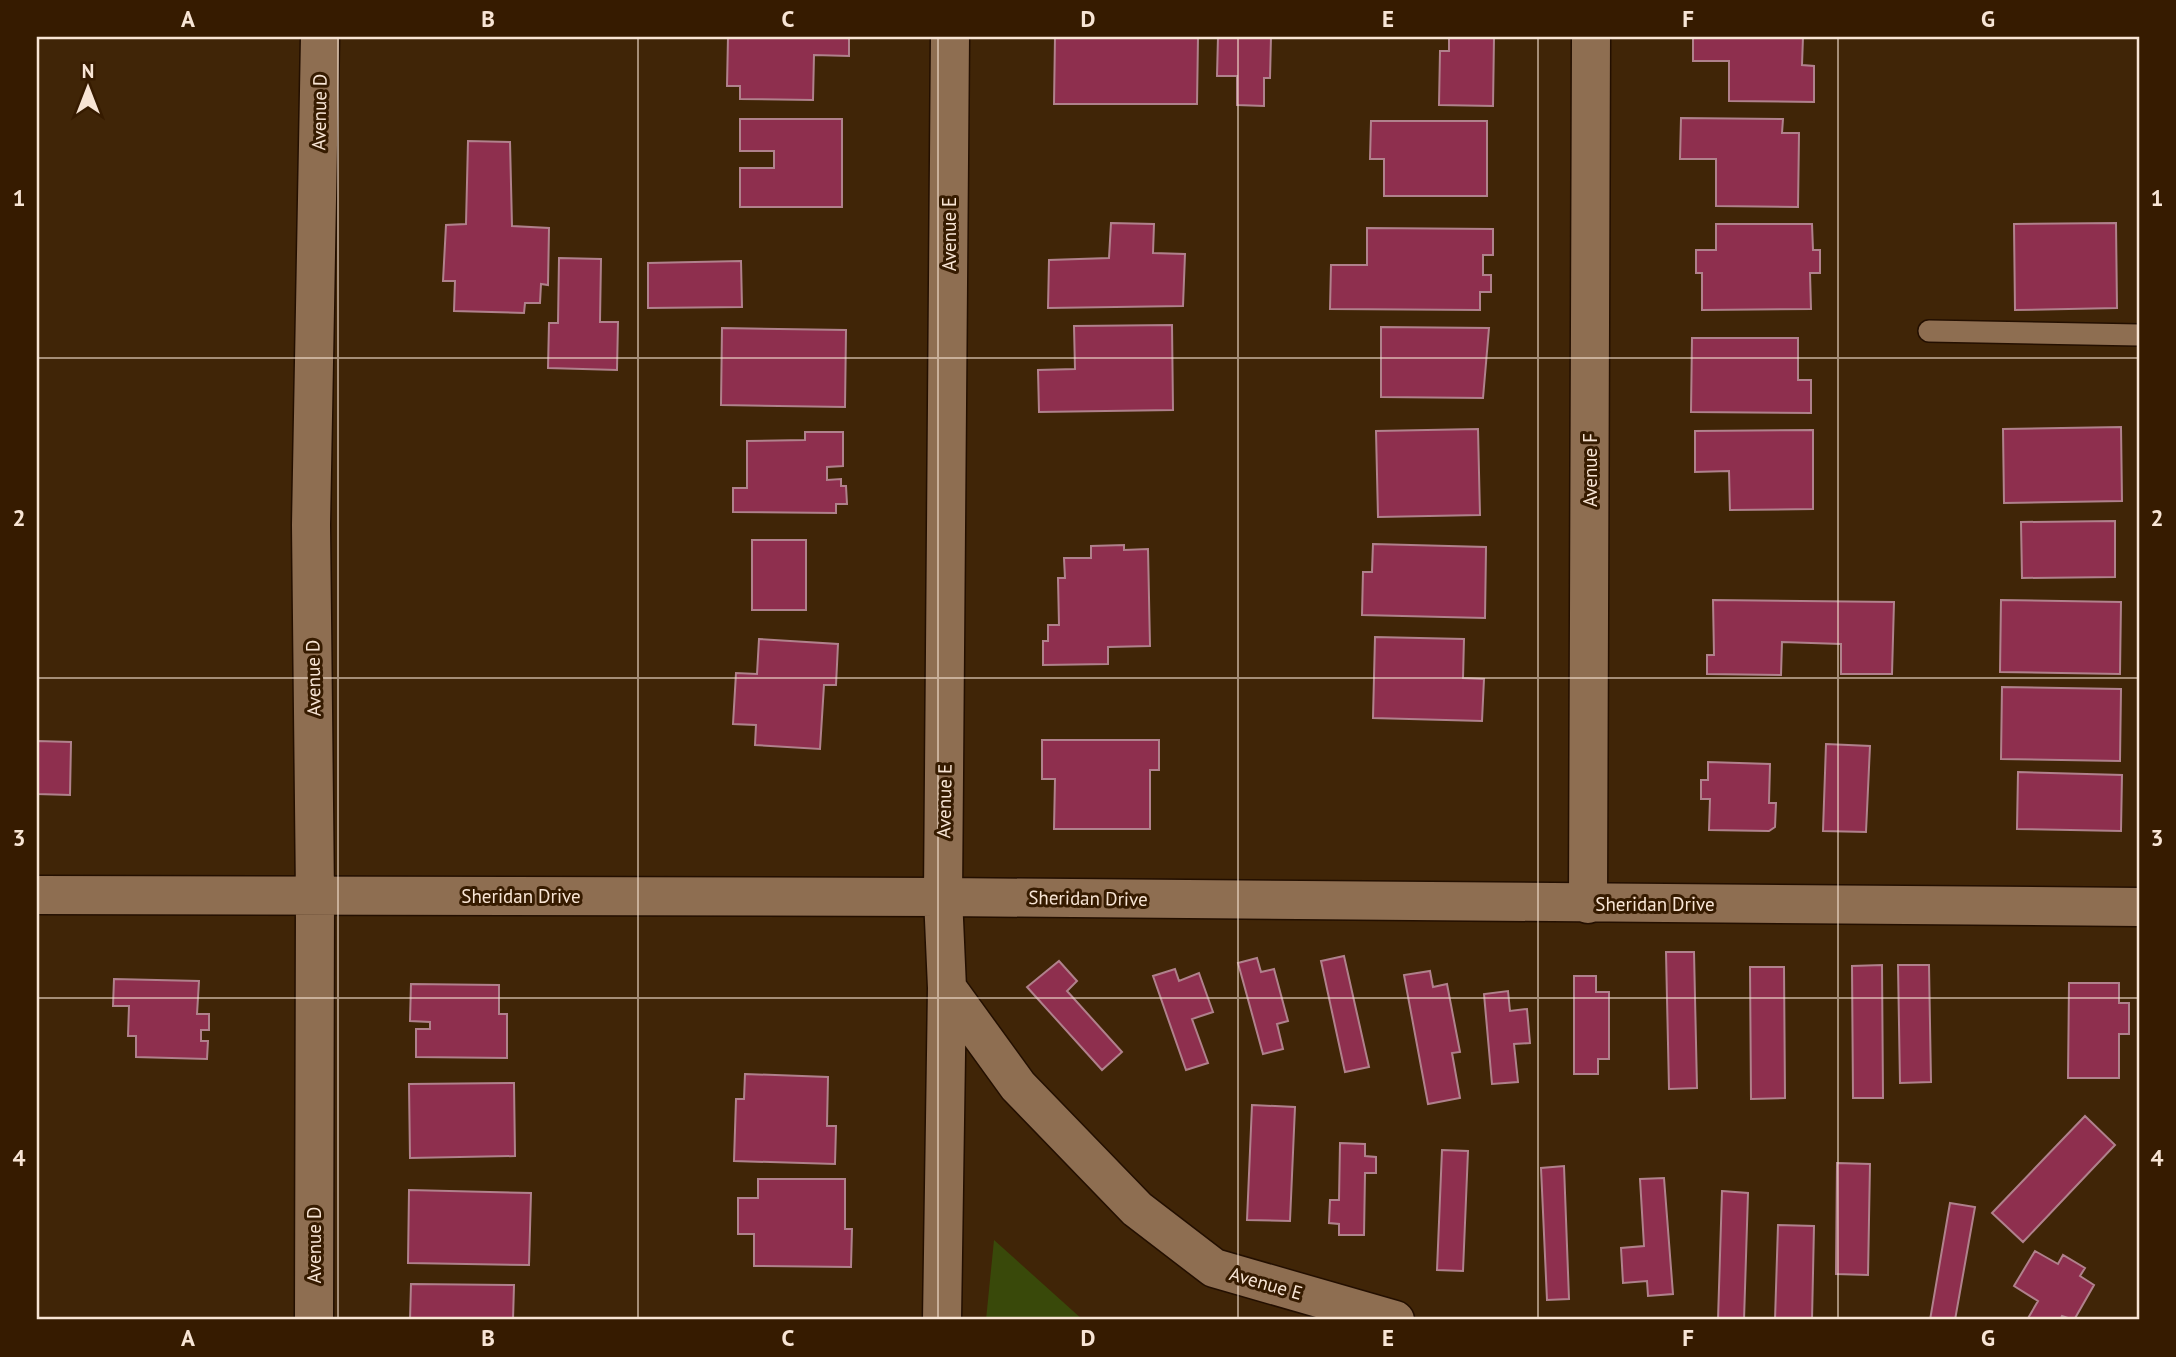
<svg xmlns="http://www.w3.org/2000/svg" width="2176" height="1357" font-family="'PT Sans',sans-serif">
<rect width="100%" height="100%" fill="#402507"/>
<!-- green -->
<path fill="#39490a" d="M994,1240L1083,1320H986Z"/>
<!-- building -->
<path fill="#8e2f4e" stroke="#b0818c" stroke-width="2" d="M728,37H849V56L814,55L813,100L740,99V86H727Z
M1055,37H1198L1197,104H1054Z
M1218,37H1271L1270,78H1264V106L1237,105V76H1217Z
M1449,37H1494L1493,106L1439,105L1440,51H1449Z
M1693,37H1803L1802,65L1814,66V102L1729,101V61H1693Z
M1681,118L1783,119L1782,133H1799L1798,207L1716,206V159H1680Z
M740,119H842V207H740V168H774V151H740Z
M1371,121H1487V196H1384V159H1370Z
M468,141L510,142L512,226L549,228L548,285L541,284L540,303H525L524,313L454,311L455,281H443L446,225L466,224Z
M1111,223L1154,224L1153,253L1185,254L1183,306L1048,308L1049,260L1109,258Z
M2116,223L2117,308L2015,310L2014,224Z
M1716,224H1812L1813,250H1820V273H1810L1811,309L1702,310V273H1696V250H1716Z
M1367,228L1493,229V255H1483V275H1491V292H1480V310L1330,309L1331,265H1367Z
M559,258L601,259L600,322H618L617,370L548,368L549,323H558Z
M741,261L742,307L648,308V263Z
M1172,325L1173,410L1039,412L1038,370L1075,369L1074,326Z
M1381,327L1489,328L1483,398L1381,397Z
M722,328L846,330L845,407L721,405Z
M1692,338H1798V380H1811V413L1691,412Z
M2121,427L2122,501L2004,503L2003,429Z
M1478,429L1480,515L1378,517L1376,431Z
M1813,430V509L1730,510L1729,471L1695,472V431Z
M805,432H843V466L827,467V480L841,479V486H846L847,504H836V513L733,512V488H747V441L805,440Z
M2115,521V577L2022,578L2021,522Z
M752,540H806V610H752Z
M1373,544L1486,547L1485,618L1362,615L1363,572H1372Z
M1124,545V550L1148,549L1150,646L1108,647V664L1043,665V641H1048V625H1059L1058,578H1065L1064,558H1091V546Z
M1713,600L1894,602L1892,674H1841V644L1782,642L1781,675L1707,674V655H1714Z
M2001,600L2121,602L2120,674L2000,672Z
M1375,637L1464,639L1463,678L1484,679L1482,721L1373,718Z
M759,639L838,644L836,685H824L820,749L755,745L756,725L733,724L736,673L757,674Z
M2002,687L2121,689L2120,761L2001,759Z
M1042,740H1159V770H1150V829H1054L1055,779H1042Z
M37,741L71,742L70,795L37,794Z
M1826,744L1870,746L1866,832L1823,831Z
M1708,762L1770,764L1769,803H1776L1775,827L1769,831L1709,830L1710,799H1701V780H1708Z
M2018,772L2122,775L2121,831L2017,829Z
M1666,952H1694L1697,1088L1669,1089Z
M1344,956L1369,1067L1345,1072L1321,961Z
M1257,958L1261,972L1274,969L1288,1021L1277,1024L1283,1049L1263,1054L1238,963Z
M1059,961L1077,981L1067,991L1122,1052L1102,1070L1027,987Z
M1882,965L1883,1098H1853L1852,966Z
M1898,965H1929L1931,1082L1900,1083Z
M1750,967H1784L1785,1098L1751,1099Z
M1175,969L1179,981L1199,973L1213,1012L1192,1019L1208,1063L1186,1070L1153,976Z
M1430,971L1433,987L1447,984L1460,1052L1452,1053L1460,1098L1428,1104L1404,975Z
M1574,976H1596V992H1609V1059H1598V1074H1574Z
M114,979L199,981L197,1014H209V1030H201V1041H208L207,1059L136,1057V1036H128L129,1006H113Z
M2069,983H2119V1003H2129V1034H2119V1078H2068Z
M411,984L499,985V1014H507V1058L416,1057V1029H430V1022L410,1021Z
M1508,991L1510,1011L1527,1009L1530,1043L1514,1044L1518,1082L1492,1084L1484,994Z
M745,1074L828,1077L827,1126H836L835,1164L734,1161L736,1099H744Z
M514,1083L515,1156L410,1158L409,1084Z
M1252,1105L1295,1107L1290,1221L1247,1220Z
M2085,1116L2115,1145L2023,1242L1992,1213Z
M1340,1143L1365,1144V1156L1376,1157V1173H1365L1364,1235H1339V1224L1329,1223L1330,1200H1339Z
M1442,1150L1468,1151L1463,1271L1437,1270Z
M1837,1163L1870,1164L1868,1275L1836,1274Z
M1564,1166L1569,1299L1547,1300L1541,1168Z
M1664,1178L1673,1294L1648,1296L1647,1281L1623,1283L1621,1248L1644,1246L1640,1179Z
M758,1179H845V1229H852L851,1267L754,1266V1234H738V1198H758Z
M409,1190L531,1193L529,1265L408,1263Z
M1722,1191L1748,1193L1744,1320H1718Z
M1950,1203L1975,1207L1955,1320H1930Z
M1778,1225L1814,1226L1812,1320H1775Z
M2035,1251L2058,1264L2063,1255L2085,1268L2080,1276L2094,1285L2074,1320L2062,1316L2060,1320H2027L2038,1301L2014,1286Z
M411,1284L514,1285L513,1320H410Z"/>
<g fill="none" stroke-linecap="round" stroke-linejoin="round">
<!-- lane casing -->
<g stroke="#230f00" stroke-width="24">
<path id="lane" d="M1929,331L2139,335"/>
</g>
<!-- street casing -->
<g stroke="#230f00" stroke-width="41">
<path id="street" d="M950,37L943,897L947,988L1018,1086L1137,1209L1214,1268L1395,1320
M37,895L943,897L2139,907
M1588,904L1591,37
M314,1320L315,896L311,525L320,37
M942,1320L947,988"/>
</g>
<!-- lane -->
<use href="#lane" stroke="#8e6e51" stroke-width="21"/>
<!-- street -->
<use href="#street" stroke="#8e6e51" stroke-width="38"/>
</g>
<!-- grid -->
<path fill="none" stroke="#f8e5d5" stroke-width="2" stroke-opacity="0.55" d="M338,37V1320M638,37V1320M938,37V1320M1238,37V1320M1538,37V1320M1838,37V1320M37,358H2139M37,678H2139M37,998H2139"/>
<g text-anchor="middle" stroke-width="6" stroke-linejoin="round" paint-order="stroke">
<!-- street labels -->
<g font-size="19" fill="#f8e5d5" stroke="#361b00">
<text transform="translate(319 112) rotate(-89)" y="7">Avenue D</text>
<text transform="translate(949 234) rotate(-90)" y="7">Avenue E</text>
<text transform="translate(1590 470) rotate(-90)" y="7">Avenue F</text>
<text transform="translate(313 678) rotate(-91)" y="7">Avenue D</text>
<text transform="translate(944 801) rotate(-89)" y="7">Avenue E</text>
<text x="521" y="903">Sheridan Drive</text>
<text transform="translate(1088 898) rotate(1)" y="7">Sheridan Drive</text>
<text x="1655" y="911">Sheridan Drive</text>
<text transform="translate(314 1245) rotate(-90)" y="7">Avenue D</text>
<text transform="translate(1266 1283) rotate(16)" y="7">Avenue E</text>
</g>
</g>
<!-- border -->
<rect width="2176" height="1357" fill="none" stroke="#361b00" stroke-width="77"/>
<!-- north arrow -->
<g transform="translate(88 88)" stroke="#361b00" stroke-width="5" paint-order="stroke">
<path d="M0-5L12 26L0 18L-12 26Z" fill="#f8e5d5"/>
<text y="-10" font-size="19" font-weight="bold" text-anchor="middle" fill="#f8e5d5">N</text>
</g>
<rect x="38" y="38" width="2100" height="1280" fill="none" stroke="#f8e5d5" stroke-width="2.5"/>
<g font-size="23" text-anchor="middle" font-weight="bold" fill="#f8e5d5">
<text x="188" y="27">A</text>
<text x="488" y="27">B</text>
<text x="788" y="27">C</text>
<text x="1088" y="27">D</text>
<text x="1388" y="27">E</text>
<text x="1688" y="27">F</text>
<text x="1988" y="27">G</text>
<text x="19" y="206">1</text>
<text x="2157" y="206">1</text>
<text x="19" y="526">2</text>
<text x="2157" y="526">2</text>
<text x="19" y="846">3</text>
<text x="2157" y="846">3</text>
<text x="19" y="1166">4</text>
<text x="2157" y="1166">4</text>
<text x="188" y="1346">A</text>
<text x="488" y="1346">B</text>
<text x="788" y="1346">C</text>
<text x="1088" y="1346">D</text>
<text x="1388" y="1346">E</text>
<text x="1688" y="1346">F</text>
<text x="1988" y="1346">G</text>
</g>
</svg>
